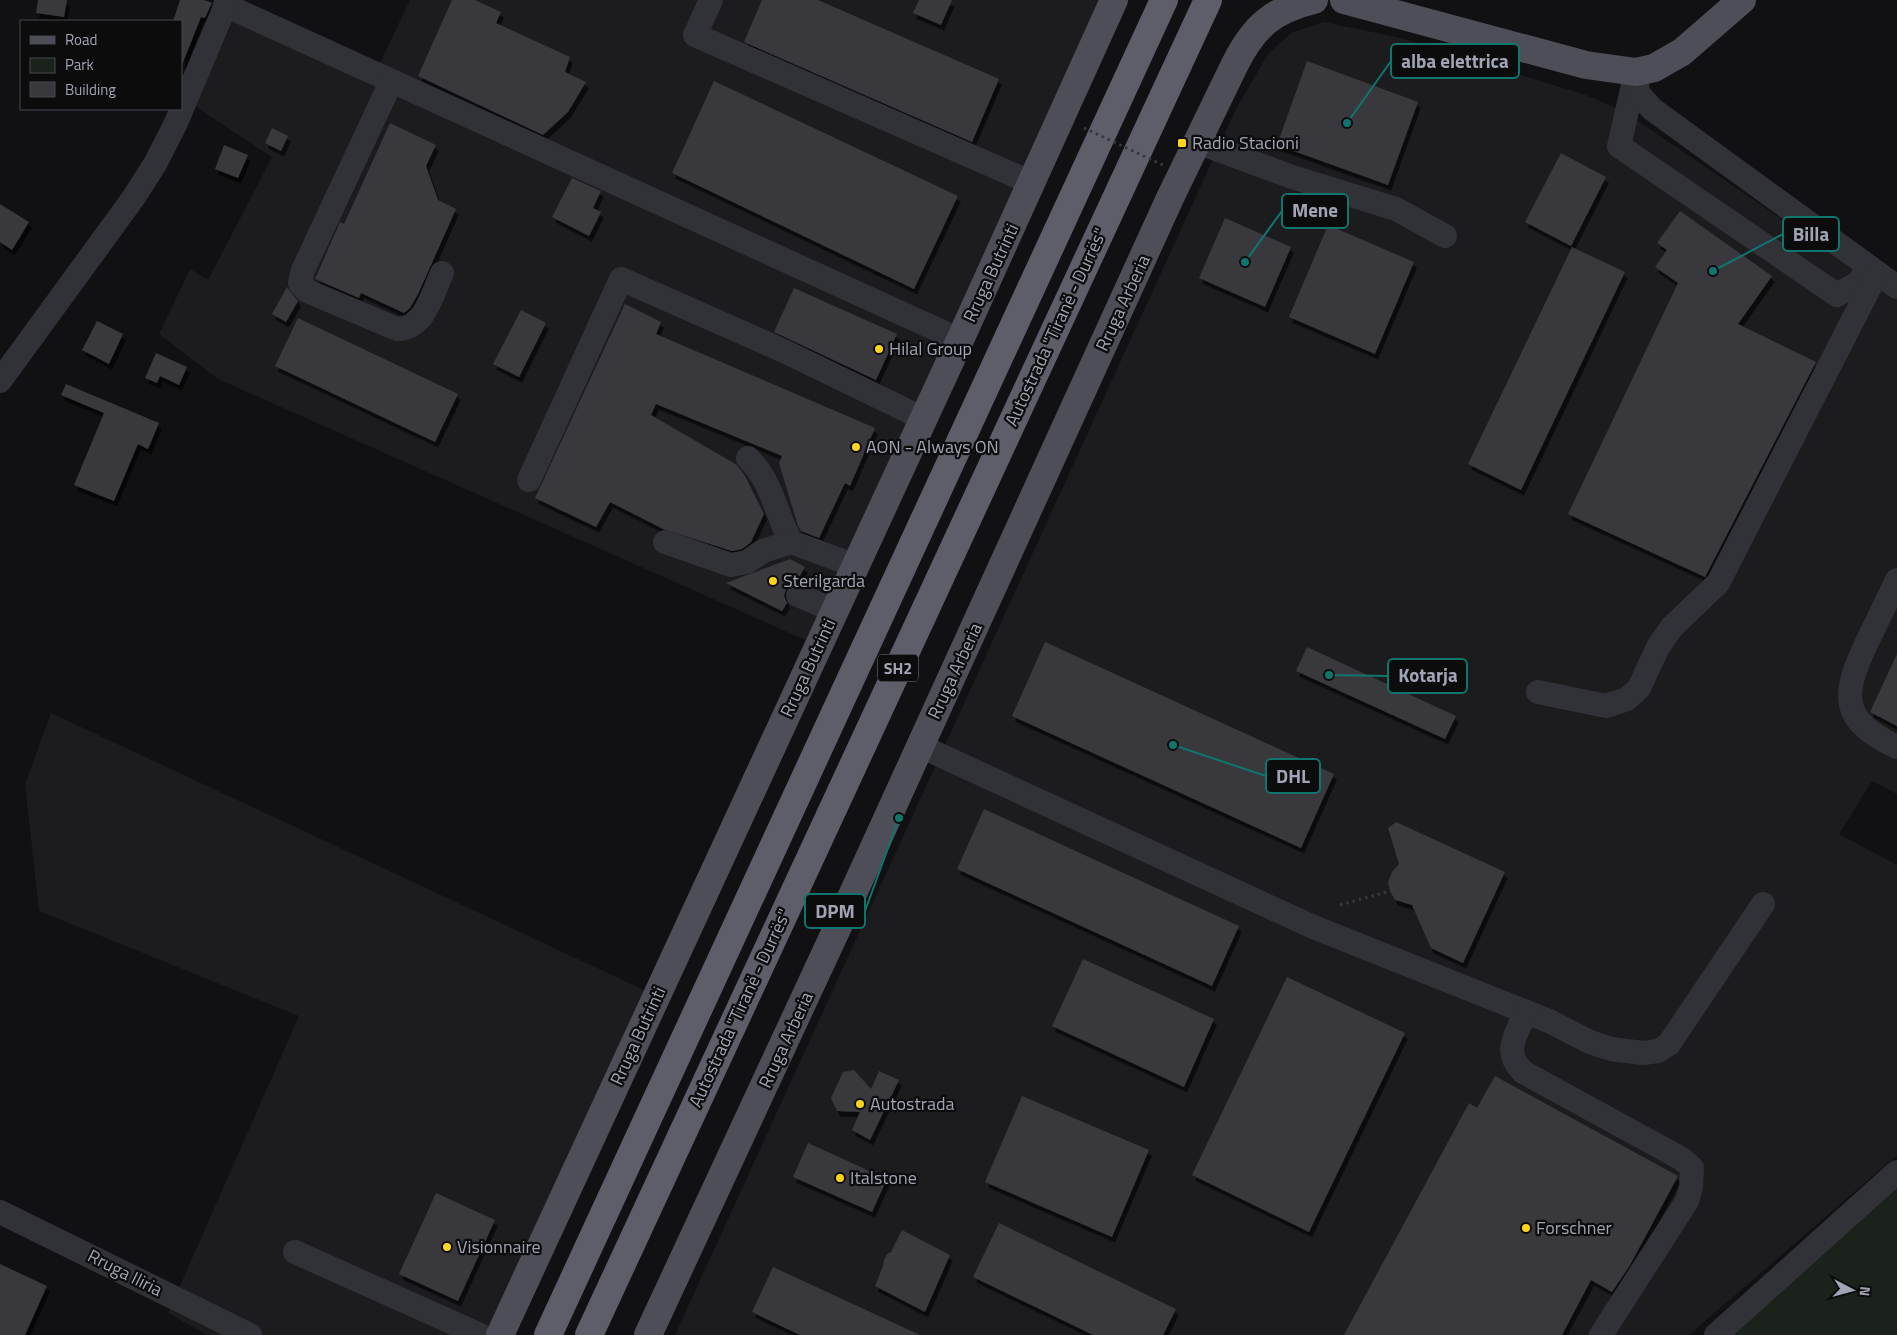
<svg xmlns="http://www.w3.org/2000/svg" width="1897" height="1335" viewBox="0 0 1897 1335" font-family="'Titillium Web',sans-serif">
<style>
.built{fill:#1c1c1f}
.green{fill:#1b221c}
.building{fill:#38383d;filter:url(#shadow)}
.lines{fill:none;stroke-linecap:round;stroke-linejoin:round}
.path{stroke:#37383f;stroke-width:3;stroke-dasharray:2.5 4;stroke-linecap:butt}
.minor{stroke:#313138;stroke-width:24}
.major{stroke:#4d4e57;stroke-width:28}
.highway{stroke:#5d5e69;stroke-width:28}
.path-bridge{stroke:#37383f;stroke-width:3;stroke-dasharray:2.5 4;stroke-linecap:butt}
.poi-dot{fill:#ffd41c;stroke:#0c0c0d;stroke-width:2}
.labels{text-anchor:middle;stroke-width:4.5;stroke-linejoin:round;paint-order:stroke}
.shield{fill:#0c0c0d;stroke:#747682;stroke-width:1}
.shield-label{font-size:16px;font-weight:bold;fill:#a0a4b4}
.poi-label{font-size:18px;fill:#a0a4b4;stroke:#0c0c0d;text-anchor:start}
.street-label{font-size:18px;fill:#a0a4b4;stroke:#0c0c0d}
.leader{fill:none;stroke:#0f766e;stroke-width:2}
.callout-dot{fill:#0f766e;stroke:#0c0c0d;stroke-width:2}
.callout{fill:#0c0c0d;stroke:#0f766e;stroke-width:2}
.callout-label{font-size:19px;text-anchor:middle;font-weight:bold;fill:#a0a4b4}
</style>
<defs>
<filter id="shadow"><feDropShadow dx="3" dy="5.5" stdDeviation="0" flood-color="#0009"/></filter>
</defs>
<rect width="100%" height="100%" fill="#111012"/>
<g class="built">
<path d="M410,0H1114L819,646L218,379L159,334L190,269L208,280L272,157L195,106L242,1L380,63Z"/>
<path d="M1324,22L1401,38L1586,95L1625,112L1897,298V794L1872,781L1839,834L1897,865V1155L1689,1335H675L1236,109L1268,54L1291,33Z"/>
<path d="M51,713L657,996L500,1335H207L168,1313L299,1016L39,911L25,784Z"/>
</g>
<path class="green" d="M1897,1176V1335H1721Z"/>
<g class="building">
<path d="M38,0H67L64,17L36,13Z"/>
<path d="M180,0H204L212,3L205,18L201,17L182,65L181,21H173Z"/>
<path d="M452,0H475L501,12L496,23L570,57L565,72L586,82L568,112L543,135L418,76Z"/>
<path d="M762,0H818L999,79L972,142L744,42Z"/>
<path d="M919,0H952L941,25L913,13Z"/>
<path d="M1307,61L1418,102L1388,185L1277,145Z"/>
<path d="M714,81L958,196L914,289L672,173Z"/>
<path d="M390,123L436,145L426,166L438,200L456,209L418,294L410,308L404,313L361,293L359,298L315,279L340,222L344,224Z"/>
<path d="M272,128L288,136L281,151L265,143Z"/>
<path d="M224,145L248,155L238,178L215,169Z"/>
<path d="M1561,153L1606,177L1571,246L1525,222Z"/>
<path d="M572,178L601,191L593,208L601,212L589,236L552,217Z"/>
<path d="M0,204L29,222L12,250L0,242Z"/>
<path d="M1680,211L1772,276L1738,324L1816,362L1705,577L1568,514L1678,283L1655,267L1667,250L1657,243Z"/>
<path d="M1225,218L1291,247L1265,307L1199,278Z"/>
<path d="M1328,225L1414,262L1375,354L1289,317Z"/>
<path d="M1572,247L1625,272L1521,490L1468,464Z"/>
<path d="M287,287L298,301L286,322L272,314Z"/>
<path d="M794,288L897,334L876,380L774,332Z"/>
<path d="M625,304L661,322L656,334L875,428L850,486L845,483L819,538L801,531L798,526L779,463L782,456L656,404L651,415L737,465L745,476L764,514L751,542L742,549L732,551L663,529L610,502L596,527L535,498Z"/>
<path d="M521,310L546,323L519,377L493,364Z"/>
<path d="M298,318L458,394L435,442L275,366Z"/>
<path d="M97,321L123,334L109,364L82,350Z"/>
<path d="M156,353L187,367L179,385L160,376L157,383L145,378Z"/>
<path d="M66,384L159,423L148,449L138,444L114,501L74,485L104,413L61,395Z"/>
<path d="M790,559L805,567L797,581L790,584L786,589L784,596L787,603L782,611L726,583Z"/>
<path d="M1045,642L1334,774L1301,848L1012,716Z"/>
<path d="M1307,647L1456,716L1445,739L1296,671Z"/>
<path d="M1897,654V726L1870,712Z"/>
<path d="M984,809L1239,926L1212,986L957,869Z"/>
<path d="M1396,822L1505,872L1463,963L1431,948L1412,905L1395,900L1390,891L1388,882L1392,872L1399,864L1388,828Z"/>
<path d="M1083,959L1214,1019L1184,1087L1052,1026Z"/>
<path d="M1287,977L1405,1033L1309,1232L1192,1175Z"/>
<path d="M854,1070L871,1089L879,1071L899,1080L870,1140L852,1130L860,1112L837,1111L831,1098L843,1072Z"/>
<path d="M1495,1076L1678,1176L1630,1265L1612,1292L1591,1280L1562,1335H1344L1469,1103L1477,1108Z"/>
<path d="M1022,1096L1149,1150L1112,1237L985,1182Z"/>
<path d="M808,1143L887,1179L872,1212L793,1177Z"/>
<path d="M436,1193L495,1220L458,1301L399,1274Z"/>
<path d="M999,1223L1176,1309L1163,1335H1093L973,1277Z"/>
<path d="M902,1230L950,1255L925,1312L875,1286L883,1266L884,1260L887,1254L891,1252Z"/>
<path d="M0,1264L47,1286L25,1335H0Z"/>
<path d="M773,1267L920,1335H800L752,1312Z"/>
</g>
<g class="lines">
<path class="path" d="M1340,905L1390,891"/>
<g class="minor">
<path d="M711,0L695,35L1032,183"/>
<path d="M225,5L960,340"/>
<path d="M1636,72L1619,146L1837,295L1858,283L1869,267"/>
<path d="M1636,72L1638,93L1652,109L1897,287"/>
<path d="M391,82L303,270L300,283L307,291L397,329C425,329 432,294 442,273"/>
<path d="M1197,142L1292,177L1396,209L1445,236"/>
<path d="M0,381L134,197L155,164L175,125L228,0"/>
<path d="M748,458C772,481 776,514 791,542L856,566"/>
<path d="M529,480L621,279L784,351L924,419"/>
<path d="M665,542L731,565L747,562L763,551L791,542"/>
<path d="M1897,580C1887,601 1877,622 1867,642C1842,695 1839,720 1897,747"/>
<path d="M798,595L835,611"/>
<path d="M1538,692L1606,706L1627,699L1639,688L1658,647L1672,627L1718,583L1877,273"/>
<path d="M920,746L1311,926L1549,1021L1590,1042L1611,1049L1643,1053L1658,1051L1669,1044L1763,904"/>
<path d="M1525,1013C1516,1037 1502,1051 1523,1072L1682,1159L1692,1168L1691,1187L1687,1201L1601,1335"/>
<path d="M0,1212L250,1335"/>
<path d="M295,1252L480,1335"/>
<path d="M1716,1335L1897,1172"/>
</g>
<g class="major">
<path d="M1344,0L1586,65L1636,72L1654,68L1682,52L1742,0"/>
<path d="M500,1335L960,340L1114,0"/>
<path d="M648,1335L840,922L1170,198L1235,64C1254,26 1273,10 1314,0"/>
</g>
<g class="highway">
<path d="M548,1335L1164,0"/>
<path d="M589,1335L1208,0"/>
</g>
<path class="path-bridge" d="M1084,128L1163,165"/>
</g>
<g class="poi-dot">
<rect x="1177" y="138" width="10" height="10" rx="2.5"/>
<circle cx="879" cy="349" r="5"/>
<circle cx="856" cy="447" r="5"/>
<circle cx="773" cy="581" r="5"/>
<circle cx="860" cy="1104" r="5"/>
<circle cx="840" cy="1178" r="5"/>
<circle cx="1526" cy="1228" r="5"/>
<circle cx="447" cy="1247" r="5"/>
</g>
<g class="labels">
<rect class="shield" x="878" y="654.5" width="40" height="27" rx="4"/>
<g class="shield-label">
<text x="898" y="674">SH2</text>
</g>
<g class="poi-label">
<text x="1192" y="149">Radio Stacioni</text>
<text x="889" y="355">Hilal Group</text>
<text x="866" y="453">AON - Always ON</text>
<text x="783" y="587">Sterilgarda</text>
<text x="870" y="1110">Autostrada</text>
<text x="850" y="1184">Italstone</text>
<text x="1536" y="1234">Forschner</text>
<text x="457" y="1253">Visionnaire</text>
</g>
<g class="street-label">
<text transform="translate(991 273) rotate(-65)" y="6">Rruga Butrinti</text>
<text transform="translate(1123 303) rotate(-65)" y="6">Rruga Arberia</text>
<text transform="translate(1056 327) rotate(-65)" y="6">Autostrada "Tiranë - Durrës"</text>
<text transform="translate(808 668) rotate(-65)" y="6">Rruga Butrinti</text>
<text transform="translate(955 671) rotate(-65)" y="6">Rruga Arberia</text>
<text transform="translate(740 1008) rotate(-65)" y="6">Autostrada "Tiranë - Durrës"</text>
<text transform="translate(638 1036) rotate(-65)" y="6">Rruga Butrinti</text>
<text transform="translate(786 1040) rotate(-65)" y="6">Rruga Arberia</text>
<text transform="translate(125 1273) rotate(27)" y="6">Rruga Iliria</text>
</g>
</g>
<path class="leader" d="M1347 123L1391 61M1245 262L1282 211M1713 271L1783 234M1329 675L1388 676M1173 745L1266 776M899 818L865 911"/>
<g class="callout-dot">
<circle cx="1347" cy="123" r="5"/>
<circle cx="1245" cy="262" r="5"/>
<circle cx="1713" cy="271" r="5"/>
<circle cx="1329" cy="675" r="5"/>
<circle cx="1173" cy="745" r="5"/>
<circle cx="899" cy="818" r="5"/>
</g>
<g class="callout">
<rect x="1391" y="44" width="128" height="34" rx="5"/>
<rect x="1282" y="194" width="66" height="34" rx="5"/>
<rect x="1783" y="217" width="56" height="34" rx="5"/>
<rect x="1388" y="659" width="79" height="34" rx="5"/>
<rect x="1266" y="759" width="54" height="34" rx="5"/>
<rect x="805" y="894" width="60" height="34" rx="5"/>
</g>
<g class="callout-label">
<text x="1455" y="68">alba elettrica</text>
<text x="1315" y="217">Mene</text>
<text x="1811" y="241">Billa</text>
<text x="1428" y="682">Kotarja</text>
<text x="1293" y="783">DHL</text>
<text x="835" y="918">DPM</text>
</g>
<rect x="20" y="20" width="162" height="90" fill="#0c0c0d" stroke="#474950"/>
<rect x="30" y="36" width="25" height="8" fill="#4d4e57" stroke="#474950"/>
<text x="65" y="45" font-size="15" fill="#a0a4b4">Road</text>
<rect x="30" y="58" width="25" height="15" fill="#1b221c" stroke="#474950"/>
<text x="65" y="70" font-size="15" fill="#a0a4b4">Park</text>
<rect x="30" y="82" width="25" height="15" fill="#38383d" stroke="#474950"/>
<text x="65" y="95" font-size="15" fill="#a0a4b4">Building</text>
<g transform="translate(1852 1290) rotate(96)" stroke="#0c0c0d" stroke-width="4" paint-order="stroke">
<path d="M0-4L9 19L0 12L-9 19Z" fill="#a0a4b4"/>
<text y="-8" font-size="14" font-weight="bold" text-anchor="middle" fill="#a0a4b4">N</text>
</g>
</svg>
